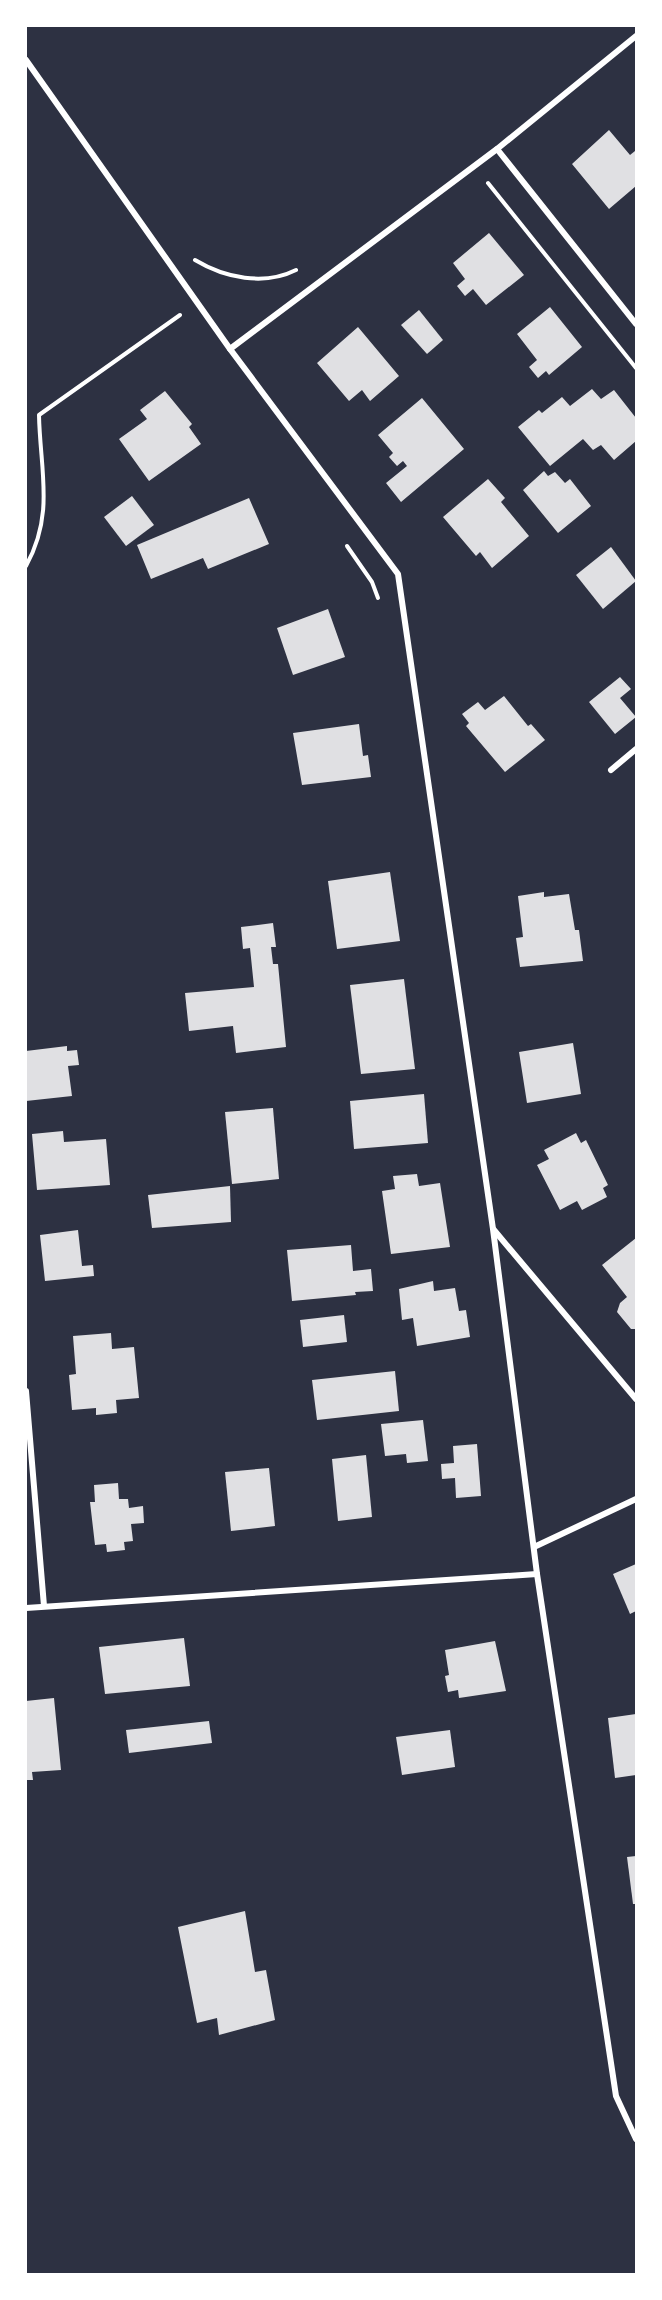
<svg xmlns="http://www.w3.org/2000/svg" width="662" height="2300" viewBox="0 0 662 2300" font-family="Rubik,sans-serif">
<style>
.building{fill:#e0e0e3}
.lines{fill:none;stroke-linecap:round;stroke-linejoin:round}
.path{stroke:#fff;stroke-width:4}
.minor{stroke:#fff;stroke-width:6}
</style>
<rect width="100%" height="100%" fill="#2d3142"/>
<g class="building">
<path d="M609,130L630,155L635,151L636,153V186L609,209L572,164Z"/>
<path d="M489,233L524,275L486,305L473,289L465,296L457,286L465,279L453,263Z"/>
<path d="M550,307L582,347L549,375L546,371L538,378L529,367L537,360L517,334Z"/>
<path d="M419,310L443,340L427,354L401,325Z"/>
<path d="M358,327L399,376L370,401L362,390L349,401L317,363Z"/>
<path d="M592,389L601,399L614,390L636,418V441L614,460L601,445L593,450L583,439L550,466L518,427L539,410L542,413L562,397L570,406Z"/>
<path d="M165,391L192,424L189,427L201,444L149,481L119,439L147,419L140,410Z"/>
<path d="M422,398L464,449L401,502L386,483L407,466L403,461L397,466L389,457L393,453L378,435Z"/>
<path d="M544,471L548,476L555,472L565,483L570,479L591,506L558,533L523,490Z"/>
<path d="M488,479L505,498L501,502L529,536L492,568L480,552L476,556L443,517Z"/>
<path d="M132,496L154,525L126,546L104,517Z"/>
<path d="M249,498L269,544L208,569L203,558L151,579L137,545Z"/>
<path d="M611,547L636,581L603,609L576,575Z"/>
<path d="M328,609L345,657L293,675L277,628Z"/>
<path d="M620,677L631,689L620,698L636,717L615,734L589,702Z"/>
<path d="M504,696L528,726L531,724L545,740L505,772L466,726L469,723L462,714L478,702L485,710Z"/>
<path d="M359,724L363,756L368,755L371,777L302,785L293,733Z"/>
<path d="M390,872L400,941L337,949L328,881Z"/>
<path d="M544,892V897L569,894L575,930H579L583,961L520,967L516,938L523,937L518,896Z"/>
<path d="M273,923L276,947H271L273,964H278L286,1047L236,1053L233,1026L189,1031L185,993L254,987L250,948L243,949L241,927Z"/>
<path d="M404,979L415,1069L361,1074L350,985Z"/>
<path d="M573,1043L581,1094L527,1103L519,1052Z"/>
<path d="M67,1046V1051L77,1050L79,1065L68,1066L72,1096L26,1101V1051Z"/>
<path d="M424,1094L428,1143L354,1149L350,1101Z"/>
<path d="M273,1108L279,1179L232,1184L225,1112Z"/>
<path d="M63,1131L64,1142L106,1139L110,1185L37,1190L32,1134Z"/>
<path d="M576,1133L581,1143L586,1140L608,1185L603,1188L607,1197L582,1210L577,1201L560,1210L537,1165L549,1159L544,1150Z"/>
<path d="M417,1174L419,1186L440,1183L450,1247L391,1254L382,1191L395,1189L393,1176Z"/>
<path d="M230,1186L231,1222L152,1228L148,1195Z"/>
<path d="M78,1230L82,1266L93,1265L94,1276L45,1281L40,1235Z"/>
<path d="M636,1238V1329H631L617,1312L620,1303L627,1297L602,1265Z"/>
<path d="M351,1245L353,1271L371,1269L373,1291L355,1292L356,1295L292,1301L287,1250Z"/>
<path d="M433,1281L434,1291L455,1288L459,1311L466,1310L470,1337L417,1346L413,1318L402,1320L399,1289Z"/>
<path d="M344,1315L347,1342L303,1347L300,1320Z"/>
<path d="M111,1333L112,1349L134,1347L139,1398L116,1400L117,1413L96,1415V1408L72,1410L69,1375L76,1374L73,1336Z"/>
<path d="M395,1371L399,1411L317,1420L312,1380Z"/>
<path d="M423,1420L428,1461L407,1463L406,1454L385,1456L381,1424Z"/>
<path d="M477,1444L481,1496L456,1498L455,1478L442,1479L441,1464L454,1463L453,1446Z"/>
<path d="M366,1455L372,1517L338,1521L332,1459Z"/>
<path d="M269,1468L275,1526L231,1531L225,1472Z"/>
<path d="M118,1483L119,1499H128L129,1508L143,1506L144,1523L131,1524L133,1541L124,1542L125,1550L107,1552L106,1544L95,1545L90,1502H95L94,1485Z"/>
<path d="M636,1564V1611L630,1614L613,1574Z"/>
<path d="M184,1638L190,1686L105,1694L99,1647Z"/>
<path d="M495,1641L506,1691L459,1698L458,1690L448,1692L445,1676L449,1675L445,1650Z"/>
<path d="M54,1698L61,1770L32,1772L33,1780H26V1701Z"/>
<path d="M636,1714V1775L615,1778L608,1718Z"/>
<path d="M209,1721L212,1743L129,1753L126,1730Z"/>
<path d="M450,1730L455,1767L402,1775L396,1737Z"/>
<path d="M636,1856V1904H633L627,1857Z"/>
<path d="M245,1911L255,1972L266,1970L275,2020L219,2035L217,2018L197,2023L178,1927Z"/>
</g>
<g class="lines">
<g class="path">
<path d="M488,183L636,368"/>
<path d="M195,260C225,278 264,286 296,270"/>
<path d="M347,546L372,582L378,598"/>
<path d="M26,566C55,514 40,470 39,415L180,315"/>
</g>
<g class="minor">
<path d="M26,60L230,349L398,574L493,1229L537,1574L616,2096L636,2139"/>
<path d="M497,149L636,324"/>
<path d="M230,349L497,149L636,36"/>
<path d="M611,770L636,749"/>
<path d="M494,1230L636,1399"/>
<path d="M26,1391L44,1606"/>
<path d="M534,1547L636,1499"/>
<path d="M26,1608L537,1574"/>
</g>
</g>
<rect width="662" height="2300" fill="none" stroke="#ffffff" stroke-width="54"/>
</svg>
